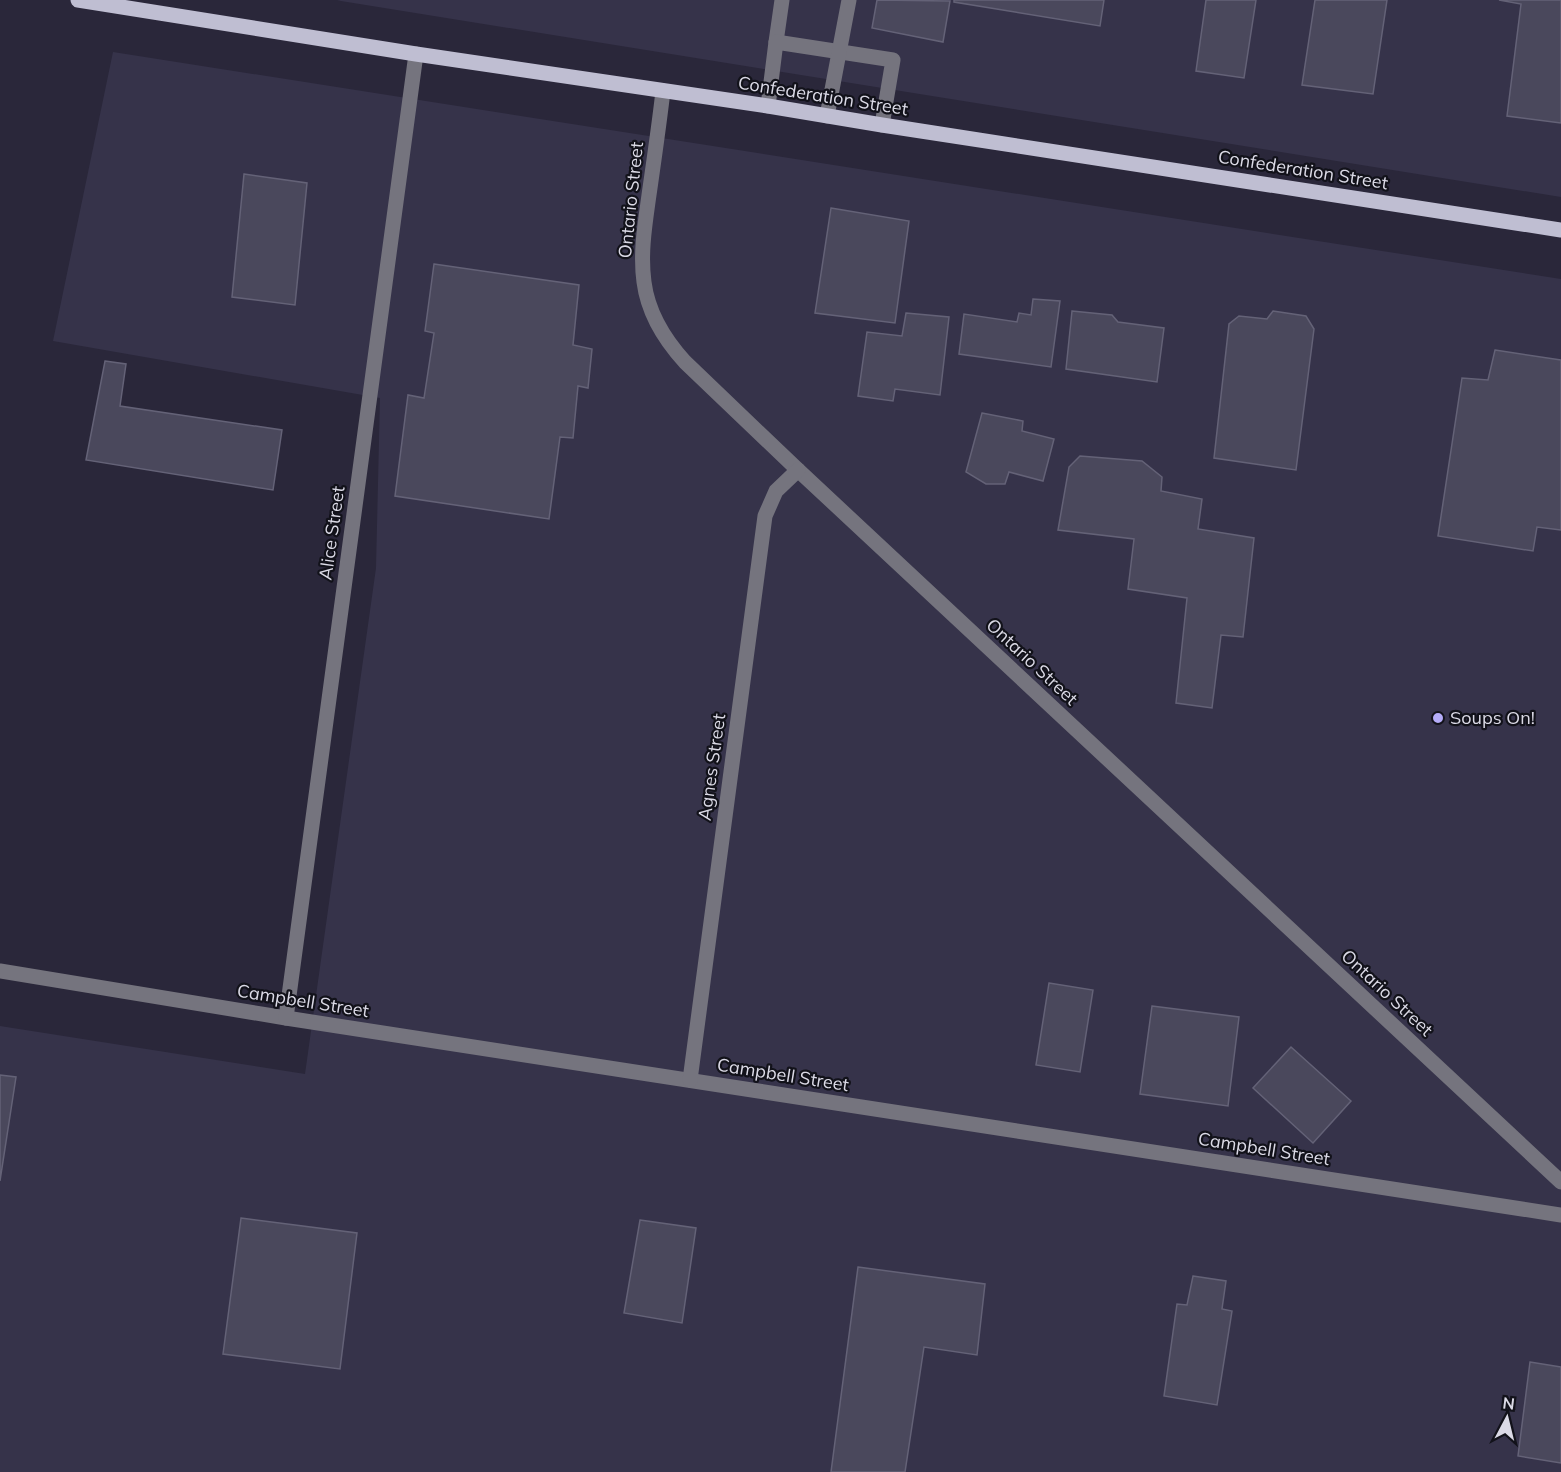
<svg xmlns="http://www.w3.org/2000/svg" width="1561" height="1472" viewBox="0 0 1561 1472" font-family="Mulish,sans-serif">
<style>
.built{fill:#36334a}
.building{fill:#4a485c;stroke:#646277;stroke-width:1.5}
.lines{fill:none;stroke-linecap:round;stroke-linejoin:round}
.minor{stroke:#75747e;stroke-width:15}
.major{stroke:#bfbed2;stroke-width:15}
.poi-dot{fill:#b5acf8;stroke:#12121a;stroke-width:2}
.labels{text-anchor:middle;stroke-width:4.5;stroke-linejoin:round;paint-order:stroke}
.street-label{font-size:18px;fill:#dbdae6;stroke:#12121a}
.poi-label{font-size:18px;fill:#dbdae6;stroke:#12121a;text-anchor:start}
</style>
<rect width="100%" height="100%" fill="#2a273a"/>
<g class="built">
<path d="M337,0H1561V197L341,1Z"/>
<path d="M113,52L1561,279V1472H0V1026L305,1074L376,568L380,398L53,341Z"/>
</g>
<g class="building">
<path d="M877,0L950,1L943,42L872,28Z"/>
<path d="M954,0H1104L1100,26L954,2Z"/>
<path d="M1206,0H1256L1244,78L1196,71Z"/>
<path d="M1315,0H1387L1373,94L1302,85Z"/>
<path d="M1499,0H1561V123L1507,116L1521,4Z"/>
<path d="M244,174L307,183L295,305L232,297Z"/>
<path d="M831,208L909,221L895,323L815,313Z"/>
<path d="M434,264L579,285L573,345L592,349L588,388L578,386L573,438L560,437L549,519L395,496L408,395L424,398L434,333L425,331Z"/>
<path d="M1033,299L1060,301L1051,367L959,354L964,314L1017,322L1019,313L1031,315Z"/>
<path d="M1072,311L1112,315L1118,322L1164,328L1157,382L1066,369Z"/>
<path d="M1273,311L1306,316L1314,329L1296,470L1214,458L1229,324L1239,316L1267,319Z"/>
<path d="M906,313L949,317L940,395L895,389L893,401L858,396L867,332L902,336Z"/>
<path d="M1495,350L1561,360V530L1537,527L1533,551L1438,536L1462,378L1488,380Z"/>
<path d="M105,361L126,364L120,406L282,430L273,490L86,460Z"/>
<path d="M982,413L1023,421L1022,431L1054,439L1043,481L1009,472L1005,484H986L966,472Z"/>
<path d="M1080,456L1142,461L1162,477L1161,491L1202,499L1198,529L1254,538L1243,637L1221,635L1212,708L1176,703L1187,598L1128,589L1134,539L1058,530L1069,467Z"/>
<path d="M1049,983L1093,990L1080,1072L1036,1065Z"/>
<path d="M1152,1006L1239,1017L1228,1106L1140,1094Z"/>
<path d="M1291,1047L1351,1101L1313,1143L1253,1088Z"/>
<path d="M0,1075L16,1077L0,1181Z"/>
<path d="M241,1218L357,1233L340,1369L223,1354Z"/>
<path d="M640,1220L696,1228L682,1323L624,1313Z"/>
<path d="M858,1267L985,1284L977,1355L924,1347L905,1472H831Z"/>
<path d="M1193,1276L1226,1281L1222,1309L1232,1311L1217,1405L1164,1396L1177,1304L1187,1305Z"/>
<path d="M1530,1362L1561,1367V1463L1518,1456Z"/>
</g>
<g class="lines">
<g class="minor">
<path d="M776,42L782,0"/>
<path d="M663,91C659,126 654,160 649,195C645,224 640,253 644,282C648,313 664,339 685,362L798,470L1561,1182"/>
<path d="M768,106L776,42L893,60L882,125"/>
<path d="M827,116L849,0"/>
<path d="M0,971L286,1018L1561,1215"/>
<path d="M286,1018L416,54"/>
<path d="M690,1080L765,516L776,491L798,470"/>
</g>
<path class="major" d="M78,0L416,54L768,106L882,125L1561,230"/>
</g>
<circle class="poi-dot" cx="1438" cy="718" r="6"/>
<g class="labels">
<g class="street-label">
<text transform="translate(823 96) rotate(9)" y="6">Confederation Street</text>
<text transform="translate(1303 170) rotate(9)" y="6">Confederation Street</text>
<text transform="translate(631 200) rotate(-84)" y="6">Ontario Street</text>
<text transform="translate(332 533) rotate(-82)" y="6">Alice Street</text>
<text transform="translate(1032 662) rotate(43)" y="6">Ontario Street</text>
<text transform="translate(712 767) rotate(-82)" y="6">Agnes Street</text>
<text transform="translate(1387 993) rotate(43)" y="6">Ontario Street</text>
<text transform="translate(303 1001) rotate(9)" y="6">Campbell Street</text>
<text transform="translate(783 1075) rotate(9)" y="6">Campbell Street</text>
<text transform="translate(1264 1149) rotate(9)" y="6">Campbell Street</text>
</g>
<g class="poi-label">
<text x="1450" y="724">Soups On!</text>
</g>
</g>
<g transform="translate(1507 1418) rotate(7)" stroke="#12121a" stroke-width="4.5" paint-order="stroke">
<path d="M0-4.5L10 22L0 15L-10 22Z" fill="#dbdae6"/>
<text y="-9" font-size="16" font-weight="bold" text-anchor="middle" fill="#dbdae6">N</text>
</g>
</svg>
